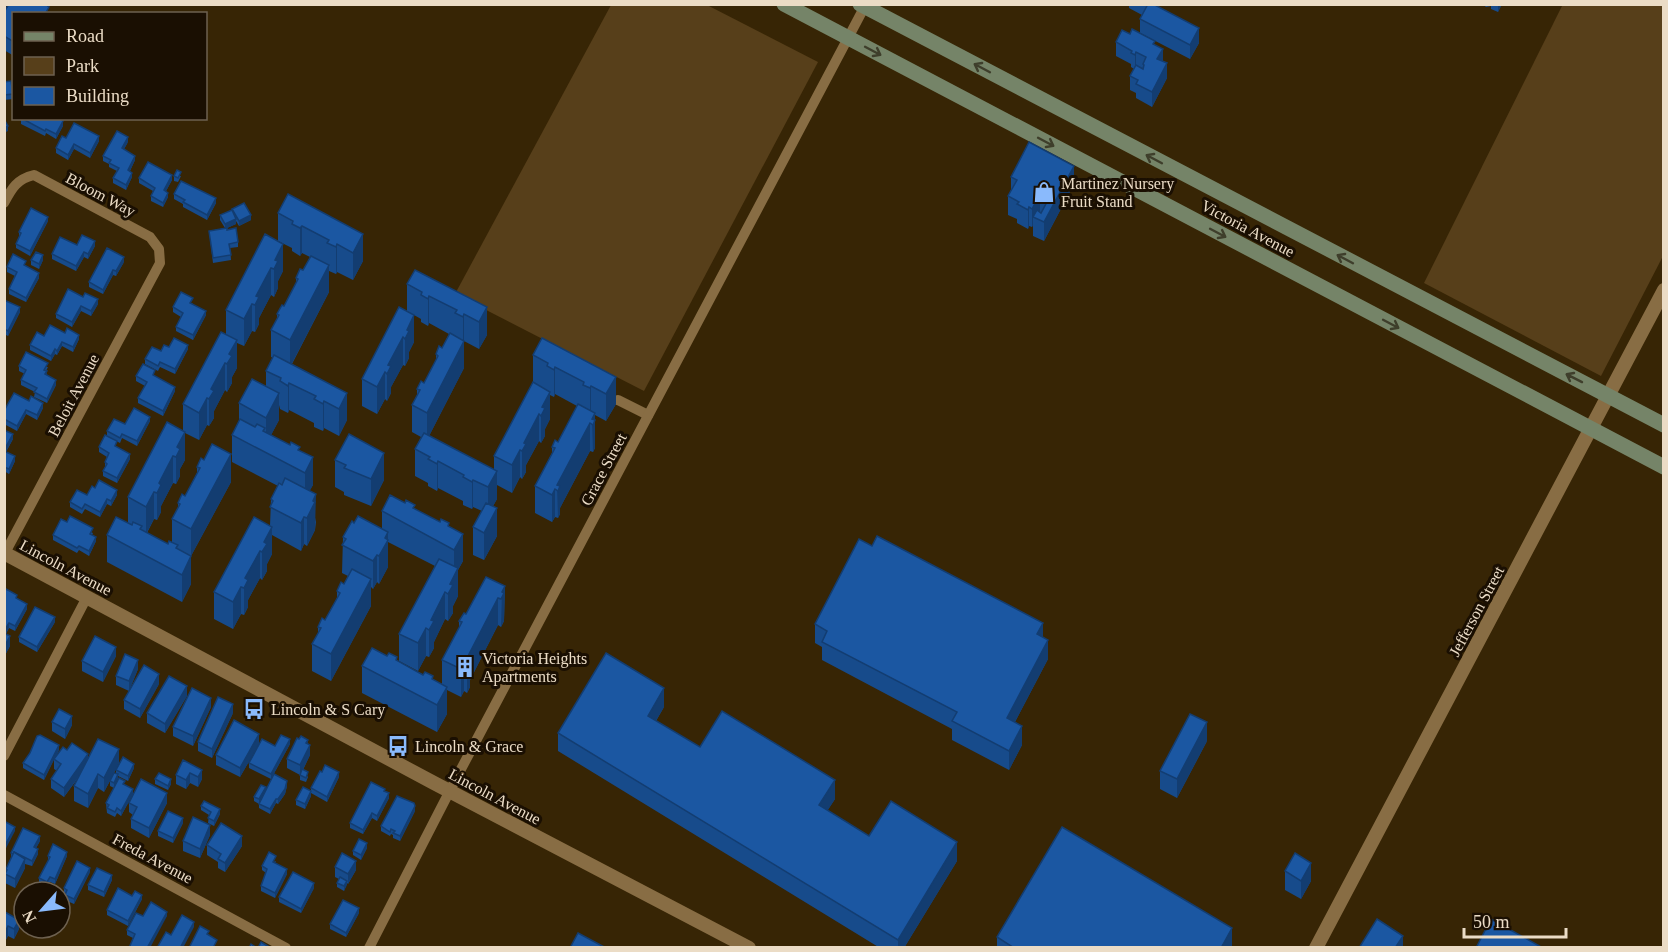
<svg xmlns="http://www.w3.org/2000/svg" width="1668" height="952" viewBox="0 0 1668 952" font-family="'Times New Roman',serif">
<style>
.green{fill:#573f1a}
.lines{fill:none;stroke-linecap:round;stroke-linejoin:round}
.minor{stroke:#886d44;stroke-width:10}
.tertiary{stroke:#886d44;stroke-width:14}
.secondary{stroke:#758468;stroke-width:15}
.wall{fill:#174b8b}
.shaded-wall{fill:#133d71}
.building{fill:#1b57a2;stroke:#133d71;stroke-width:1.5}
.oneway{stroke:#3e3e2b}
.labels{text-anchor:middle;stroke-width:6;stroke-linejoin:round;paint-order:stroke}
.poi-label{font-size:16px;fill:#ebdcc6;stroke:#1a0f02;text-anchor:start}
.street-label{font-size:16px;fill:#ebdcc6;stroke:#1a0f02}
</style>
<rect width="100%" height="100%" fill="#372505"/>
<g class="green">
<path d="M1563,4L1663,5V256L1601,376L1424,283Z"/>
<path d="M611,5H707L818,62L644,391L455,294Z"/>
</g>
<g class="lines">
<g class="minor">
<path d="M4,203C12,188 17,179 34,175L150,237L159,249L160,263L5,553"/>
<path d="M618,400L648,415"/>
<path d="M4,756L87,597"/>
<path d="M4,795L286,948"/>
<path d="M369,948L460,771L866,4"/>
</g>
<g class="tertiary">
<path d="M4,553L434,783L749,948"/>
<path d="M1316,948L1664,290"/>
</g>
<g class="secondary">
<path d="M784,4L1664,467"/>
<path d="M860,4L1664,425"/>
</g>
</g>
<g class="wall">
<path d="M1129,4H1153L1199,43L1190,59L1140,33V19L1142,15L1129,8Z"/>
<path d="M1483,4H1502L1498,12L1491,9V6L1486,7Z"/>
<path d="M4,12L49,14H14V56L4,50Z"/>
<path d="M1116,42L1155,45L1163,61L1167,78L1152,107L1136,98V93L1130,90V76L1134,69L1131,67V64L1116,56Z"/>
<path d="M4,82L13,94V99L4,100Z"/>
<path d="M21,118L63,126L56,139L46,133L45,136L21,124Z"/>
<path d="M66,138L99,141L90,158L74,149L68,160L56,153V148Z"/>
<path d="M128,142L124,149L135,160L130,171L132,177L126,190L113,183V178L117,171L109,167V164L103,161V156Z"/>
<path d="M174,176H181L178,182L174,181Z"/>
<path d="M1011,177L1074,184L1044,241L1033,236V225L1032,227L1029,226L1028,229L1017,223V219L1008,215V196L1011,190Z"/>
<path d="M139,178L172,180L166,191L168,197L163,207L151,201V196L153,191L139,183Z"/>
<path d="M174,194L216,203L207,220L183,207V204L174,199Z"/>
<path d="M288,194L363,261L353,280L337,272L336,274L329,271V292L292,364L347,393V420L339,436L324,428L323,431L314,427V423L289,410L288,413L280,409L279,405V420L271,435L300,451L313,485L309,491L316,522L315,530L307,546L304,544L301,551L272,535V554L267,564V571L262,580L260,578L248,600V607L244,615L241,614L233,629L214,619V592L270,526L271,499L278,486L232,462V435L239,422V403L266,387V371L273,358L271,357V330L277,319V314L284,306L296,283V278L303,270L310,257L302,253L300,256L292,251V248L278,241V213Z"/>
<path d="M232,209L251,220L239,226L236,221V224L227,228L238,242V247L230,248L231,260L213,263L209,231L225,228L220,220V215L232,211Z"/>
<path d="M48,221L30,256L16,248V244L19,237V232Z"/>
<path d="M265,234L283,271L278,281V288L274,297L271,295L259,318V324L255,332L252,331L244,346L237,343V368L232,377V383L227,392L225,390L214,411V418L209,426L207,425L199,440L185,433V460L180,469V476L176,484L173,483L161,506V512L157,520L154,519L147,533L168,544L172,542V519L178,509V503L185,496L197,473V467L231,482L191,556V584L182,602L107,562V535L128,523V497L183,431V404L226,334V310Z"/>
<path d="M77,245L95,246L88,259L84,257L76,271L52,259V254Z"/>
<path d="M31,260H43L39,269L31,265Z"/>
<path d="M124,262L116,276L113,275L103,294L89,287V282Z"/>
<path d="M26,265L25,266L39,278L26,302L9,294V289L15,276L7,272V267Z"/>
<path d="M407,284L487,307V335L479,349L464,341V368L429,436L494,470V456L533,382V355L616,377V404L606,421L595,415V448L593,452L590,451L560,508V514L558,518L555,517L552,522L535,513V486L552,453V447L558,442L577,406L555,394L554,397L550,395V419L545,429V436L541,443L539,441L526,465V472L522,479L520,477L512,493L497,485V499L493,506L497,536L484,560L473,555V527L482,511L473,507L472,509L463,505V501L438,488L437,491L428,486V483L415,476V449L421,437L412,432V405L417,395V389L424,383L436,361V354L442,348L449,334L429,323L428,326L421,322V319L414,315V342L409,352V358L405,366L403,365L391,387V393L387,401L385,399L377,414L362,406V379L407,311Z"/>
<path d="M68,289L98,304L91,316L81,311L72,327L56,318V314Z"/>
<path d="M4,300L20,312L8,336L4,334Z"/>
<path d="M193,303L192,304L206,315L193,340L176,331V327L181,317L173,312V307Z"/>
<path d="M44,336L79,339L73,352L62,346L57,355L55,354L51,361L30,350V345Z"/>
<path d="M169,347L188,349L175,374L160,367L158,371L145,364V359Z"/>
<path d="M19,366L48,367L46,371L47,375L56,385L47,403L34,397L35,392L21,385V380L25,374L19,371Z"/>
<path d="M155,375V376L175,391L163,416L138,403V398L145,386L136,381V376Z"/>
<path d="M43,408L37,420L26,414L17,431L4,424V411Z"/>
<path d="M150,421L137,446L122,438L120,443L107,436V431L125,424Z"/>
<path d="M4,430L13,439L6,452L15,461L9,474L4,471Z"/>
<path d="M99,447H117L130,459L117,483L103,476V471L105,467V462L107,457L99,452Z"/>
<path d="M335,460L384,480L371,506L344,495V492L335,487Z"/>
<path d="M95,488L117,495L111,506L107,504L100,517L85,509L82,514L70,507V502L87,495Z"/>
<path d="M415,509L449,527L463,561L458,570V596L453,606V613L448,621L445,619L434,642V648L429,657L426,656L418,671L399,661V634L435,566L388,542V567L379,584L377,582L373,589L371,587V606L331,681L312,671V644L318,634V627L325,620L337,598V591L344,584L348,576L342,573L343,537L354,523L382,529V511Z"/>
<path d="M67,522L93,533L92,535L96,541L89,556L79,550L77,553L53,540V535Z"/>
<path d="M505,586L504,621L501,627L498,625L470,680V687L467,693L464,691L461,697L447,690V714L437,732L362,693V666L397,661L442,684V660L459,628V621L466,614Z"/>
<path d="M4,593L17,599L27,609L15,631L9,628L6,634L10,646L4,657Z"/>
<path d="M55,622L37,652L19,642V637Z"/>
<path d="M815,624L1043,638L1048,659L1015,722L1022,745L1009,770L952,740V729L822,660V647L815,643Z"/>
<path d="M116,656L103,682L82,671V661Z"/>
<path d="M138,669L129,691L116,685V676Z"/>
<path d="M159,684L140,718L124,709V700Z"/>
<path d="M187,696L165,733L147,723V713Z"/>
<path d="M211,707L193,746L173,736V727Z"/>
<path d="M664,707L656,721L700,747L835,799L827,811L869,836L957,861L904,948H880L558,751V733Z"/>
<path d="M233,713L212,758L198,751V742Z"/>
<path d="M52,722L72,725L65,739L52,731Z"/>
<path d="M1207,741L1177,798L1160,789V771Z"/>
<path d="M259,744L240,777L216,765V755Z"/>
<path d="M290,744L271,779L249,768V763L275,746Z"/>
<path d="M308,744L310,755L303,770L308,777L306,782L300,780V775L287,768V759Z"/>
<path d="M59,750L55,759L67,750L88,759L119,763L114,773H116V770L134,768L128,781L118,776L114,788L110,786V781L104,792L98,788L88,808L74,801V786L81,774L64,797L51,788V779L57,771L54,769V759L44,780L23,768V763Z"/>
<path d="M183,760L202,779L198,787L190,783L186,789L176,784V775Z"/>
<path d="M339,777L327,802L311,793V796L305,809L296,805V800L311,791V788Z"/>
<path d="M155,779L171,784L168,790L155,784Z"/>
<path d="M125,785L133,794L121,816L117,813L115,817L107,813L106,803Z"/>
<path d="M287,786L285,794L278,804L276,803L270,814L259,808V804L262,798L259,804L254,801V797L266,791Z"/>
<path d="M385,791L389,798L377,821L372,818L363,834L350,828V823Z"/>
<path d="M129,803H167L149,838L131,828V819L133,815L129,812Z"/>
<path d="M201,806L220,814L214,826L208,823L209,815L201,810Z"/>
<path d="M415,811L400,841L393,838V835L391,834L390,836L381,831V826Z"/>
<path d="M183,823L173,843L158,836V831Z"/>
<path d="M210,835L200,858L183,851V841Z"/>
<path d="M40,841L36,848L38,854L32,866L25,864V868L15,888L5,883L6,869L11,858V853Z"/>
<path d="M207,845L242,846L225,872L218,868V862L207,855Z"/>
<path d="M367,848L361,860L353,855V851Z"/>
<path d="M48,856H67L55,884L50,882L47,887L39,883V878L48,861Z"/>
<path d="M276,861L275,863L287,874L275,898L261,891V886L266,873L262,870V866Z"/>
<path d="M335,867L356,870L348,884L347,883L344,891L337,887V883L339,879L335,877Z"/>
<path d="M1285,871L1311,881L1301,899L1285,890Z"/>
<path d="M90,872L74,904L65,900L66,894L64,893V888Z"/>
<path d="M112,880L104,897L88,890V885Z"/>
<path d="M314,888L301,913L279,902V897Z"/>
<path d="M132,896L142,899L128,926L107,915V910Z"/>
<path d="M4,913L19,929L14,939L8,936L4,943Z"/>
<path d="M359,913L346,937L330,929V924Z"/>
<path d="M143,916H167L133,938L127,935V930Z"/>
<path d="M997,937L1232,947V948H997Z"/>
</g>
<g class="shaded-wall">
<path d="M1498,4H1502L1498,12Z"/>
<path d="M1199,28V43L1190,59V45Z"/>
<path d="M1163,49V63L1157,59Z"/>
<path d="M1136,52V67L1135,69V55Z"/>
<path d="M1167,63V78L1152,107V92Z"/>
<path d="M63,121V126L56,139V134Z"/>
<path d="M8,126V131L4,133V128Z"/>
<path d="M99,136V141L90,158V153Z"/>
<path d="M128,137V142L122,153V148Z"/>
<path d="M74,144V149L68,160V155Z"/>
<path d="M135,156V160L128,175V170Z"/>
<path d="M1074,166V184L1044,241V222Z"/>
<path d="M132,173V177L126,190V185Z"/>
<path d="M172,175V180L164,195V190Z"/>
<path d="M168,193V197L163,207V203Z"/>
<path d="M1040,194V212L1033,217V225L1032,227V209Z"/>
<path d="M216,198V203L207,220V215Z"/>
<path d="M1029,207V226L1028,229V210Z"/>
<path d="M251,215V220L239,226V221Z"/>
<path d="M48,217V221L30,256V251Z"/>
<path d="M236,219V224L225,229V224Z"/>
<path d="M302,226V253L300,256V228Z"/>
<path d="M363,234V261L353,280V253Z"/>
<path d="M95,241V246L88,259V254Z"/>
<path d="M283,244V271L278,281V288L274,297V269L275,260Z"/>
<path d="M337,244V272L336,274V247Z"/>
<path d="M84,252V257L76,271V266Z"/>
<path d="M43,255V260L39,269V264Z"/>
<path d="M124,257V262L116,276V271Z"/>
<path d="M329,265V292L290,367V340Z"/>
<path d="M271,268V295L259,318V324L255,332V305L256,296Z"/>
<path d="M113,270V275L103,294V290Z"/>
<path d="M39,273V278L26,302V298Z"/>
<path d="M429,296V323L428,326V299Z"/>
<path d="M98,299V304L91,316V311Z"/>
<path d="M252,304V331L244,346V319Z"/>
<path d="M81,306V311L72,327V322Z"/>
<path d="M20,307V312L8,336V331Z"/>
<path d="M487,307V335L479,349V322Z"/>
<path d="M206,311V315L193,340V335Z"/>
<path d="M464,314V368L427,440V413L463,344V317Z"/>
<path d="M414,315V342L409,352V358L405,366V339L407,330Z"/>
<path d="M79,335V339L73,352V347Z"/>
<path d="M403,337V365L391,387V393L387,401V374L388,365Z"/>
<path d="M237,340V368L232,377V383L227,392V364L229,354Z"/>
<path d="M62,342V346L57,355V351Z"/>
<path d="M188,345V349L175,374V369Z"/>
<path d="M55,349V354L51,361V356Z"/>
<path d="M225,363V390L214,411V418L209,426V399L211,389Z"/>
<path d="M555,367V394L554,397V370Z"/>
<path d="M385,372V399L377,414V387Z"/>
<path d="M616,377V404L606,421V394Z"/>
<path d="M56,380V385L47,403V399Z"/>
<path d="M289,383V410L288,413V386Z"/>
<path d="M591,386V413L590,416V388Z"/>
<path d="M175,387V391L163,416V411Z"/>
<path d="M550,392V419L545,429V436L541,443V416L542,407Z"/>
<path d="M279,393V420L266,445V418Z"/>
<path d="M347,393V420L339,436V409Z"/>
<path d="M207,398V425L199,440V413Z"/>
<path d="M324,401V428L323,431V404Z"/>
<path d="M43,403V408L37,420V415Z"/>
<path d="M26,410V414L17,431V426Z"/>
<path d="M595,413V448L593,452L592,419Z"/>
<path d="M539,414V441L526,465V472L522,479V451L524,443Z"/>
<path d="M150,417V421L137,446V441Z"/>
<path d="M590,423V451L560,508V514L558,518L557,485Z"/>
<path d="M185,432V460L180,469V476L176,484V457L177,447Z"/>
<path d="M13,434V439L4,455V450Z"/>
<path d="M520,450V477L512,493V465Z"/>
<path d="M384,453V480L371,506V479Z"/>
<path d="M130,454V459L117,483V478Z"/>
<path d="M231,454V482L191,556V529Z"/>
<path d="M15,456V461L9,474V469Z"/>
<path d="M173,456V483L161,506V512L157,520V493L159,483Z"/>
<path d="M313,457V485L305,500V473Z"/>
<path d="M438,461V488L437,491V464Z"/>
<path d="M497,471V499L488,515V487Z"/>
<path d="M473,480V507L472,509V482Z"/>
<path d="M555,489V517L552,522V495Z"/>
<path d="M117,490V495L111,506V501Z"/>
<path d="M154,492V519L146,534V507Z"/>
<path d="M316,494L315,530L307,546V518L313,501Z"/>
<path d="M107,499V504L100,517V512Z"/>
<path d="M497,508V536L484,560V533Z"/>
<path d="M304,517V544L301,551V523Z"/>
<path d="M272,527V554L267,564V571L262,580V552L264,542Z"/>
<path d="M388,532V567L379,584V556L385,538Z"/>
<path d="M463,534V561L458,570V596L453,606V613L448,621V594L450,584L454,575V550Z"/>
<path d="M96,537V541L89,556V551Z"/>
<path d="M260,551V578L248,600V607L244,615V588L245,578Z"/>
<path d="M377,555V582L373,589V561Z"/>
<path d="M191,556V584L182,602V575Z"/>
<path d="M371,579V606L331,681V654Z"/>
<path d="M505,586L504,621L501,627L502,592Z"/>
<path d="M241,587V614L233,629V602Z"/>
<path d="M445,592V619L434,642V648L429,657V630L431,620Z"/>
<path d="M498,598V625L470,680V687L467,693V658Z"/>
<path d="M27,604V609L15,631V626Z"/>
<path d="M55,617V622L37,652V647Z"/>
<path d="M9,623V628L4,636V631Z"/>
<path d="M1043,623V641L1037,634Z"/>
<path d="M426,628V656L418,671V643Z"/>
<path d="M10,636V646L4,657V647Z"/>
<path d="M1048,640V659L1007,737V718Z"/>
<path d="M116,647V656L103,682V672Z"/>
<path d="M138,660V669L129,691V681Z"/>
<path d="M464,664V691L461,697V669Z"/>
<path d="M159,674V684L140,718V709Z"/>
<path d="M187,686V696L165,733V724Z"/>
<path d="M447,687V714L437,732V705Z"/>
<path d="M664,688V707L648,734V716Z"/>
<path d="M211,698V707L193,746V736Z"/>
<path d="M233,704V713L212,758V749Z"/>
<path d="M72,716V725L65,739V729Z"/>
<path d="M1207,722V741L1177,798V779Z"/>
<path d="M1022,726V745L1009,770V751Z"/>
<path d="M259,734V744L240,777V768Z"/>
<path d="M290,739V744L271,779V774Z"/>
<path d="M308,740V749L310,745V755L300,775V765Z"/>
<path d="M59,745V750L44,780V775Z"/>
<path d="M119,749V763L104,792V778Z"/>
<path d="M88,754V763L64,797V788Z"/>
<path d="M134,764V768L128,781V776Z"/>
<path d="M202,770V779L198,787V777Z"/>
<path d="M339,772V777L327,802V797Z"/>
<path d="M190,773V783L186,789V780Z"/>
<path d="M98,774V788L88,808V794Z"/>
<path d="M118,774V779L114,788V783Z"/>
<path d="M171,779V784L168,790V786Z"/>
<path d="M835,780V799L819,824V805Z"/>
<path d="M287,781V786L285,794L278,804V799Z"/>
<path d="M266,787V792L259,804V799Z"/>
<path d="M133,789V794L121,816V811Z"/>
<path d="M311,791V796L305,809V804Z"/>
<path d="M167,793V803L149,838V828Z"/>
<path d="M389,793V798L377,821V816Z"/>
<path d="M276,799V803L270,814V809Z"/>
<path d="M415,806V811L400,841V836Z"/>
<path d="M220,809V814L214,826V821Z"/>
<path d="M372,813V818L363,834V830Z"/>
<path d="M183,818V823L173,843V838Z"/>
<path d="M210,825V835L200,858V849Z"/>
<path d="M15,827V831L4,852V847Z"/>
<path d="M40,836V841L34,852V847Z"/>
<path d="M242,836V846L225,872V863Z"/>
<path d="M957,842V861L904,948H898V940Z"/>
<path d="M367,843V848L361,860V855Z"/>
<path d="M38,849V854L32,866V861Z"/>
<path d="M67,852V856L55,884V879Z"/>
<path d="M25,859V868L15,888V879Z"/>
<path d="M356,861V870L348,884V874Z"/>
<path d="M1311,863V881L1301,899V881Z"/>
<path d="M90,868V872L74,904V899Z"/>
<path d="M287,869V874L275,898V893Z"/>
<path d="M112,875V880L104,897V892Z"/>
<path d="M347,881V885L344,891V886Z"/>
<path d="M314,883V888L301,913V909Z"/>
<path d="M142,895V899L128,926V921Z"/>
<path d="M359,908V913L346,937V933Z"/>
<path d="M167,912V916L150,948H147Z"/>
<path d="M19,920V929L14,939V929Z"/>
<path d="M194,922V927L183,948H180Z"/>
<path d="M8,926V936L4,943V934Z"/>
<path d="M1232,928V948H1221Z"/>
<path d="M1403,936V948H1395Z"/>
</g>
<g class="building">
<path d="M9,4H45L49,7L45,14H14V42L4,36V12Z"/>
<path d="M1148,4H1153L1199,28L1190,45L1140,19Z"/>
<path d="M1132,29L1155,41L1153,44L1163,49L1157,59L1167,63L1152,92L1136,84L1138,80L1130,76L1136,65L1143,69L1144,65L1143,64L1146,57L1136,52L1135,55L1131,53L1132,51L1116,42L1122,30L1130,34Z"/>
<path d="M11,81L13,94L4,95V82Z"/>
<path d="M21,118H59L63,121L56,134L46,129L45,131Z"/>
<path d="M4,119L8,126L4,128Z"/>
<path d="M74,123L99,136L90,153L74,144L68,155L56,148L62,136L66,138Z"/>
<path d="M117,131L128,137L122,148L135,156L128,170L132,173L126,185L113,178L119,168L109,163L111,160L103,156Z"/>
<path d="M1029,142L1074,166L1044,222L1033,217L1037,210L1041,213L1049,198L1040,194L1032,209L1029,207L1028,210L1017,204L1019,202L1008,196L1017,180L1011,177Z"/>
<path d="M148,162L172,175L164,190L168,193L163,203L151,196L155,188L139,178Z"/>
<path d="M177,170L181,172L178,178L174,176Z"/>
<path d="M181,181L216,198L207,215L183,202L185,200L174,194Z"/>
<path d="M288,194L363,234L353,253L337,244L336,247L327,243L329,240L302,226L300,228L292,224L293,221L278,213Z"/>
<path d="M244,203L251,215L239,221L232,209Z"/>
<path d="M31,208L48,217L30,251L16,244L21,233L19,232Z"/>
<path d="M232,210L236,219L225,224L220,215Z"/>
<path d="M227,228V230L236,228L238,242L229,244L231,255L213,258L209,231Z"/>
<path d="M265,234L283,244L275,260L278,261L274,269L271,268L256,296L259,297L255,305L252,304L244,319L226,310Z"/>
<path d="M82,235L95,241L88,254L84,252L76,266L52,254L60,237L77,245Z"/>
<path d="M107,248L124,257L116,271L113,270L103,290L89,282Z"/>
<path d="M36,252L43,255L39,264L31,260Z"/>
<path d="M13,254L26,261L24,265L39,273L26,298L9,289L17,272L7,267Z"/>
<path d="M311,256L329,265L290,340L271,330L279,315L277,314L282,305L284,306L298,279L296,278L300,269L303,270Z"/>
<path d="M415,270L487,307L479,322L464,314L463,317L455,313L457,310L429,296L428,299L421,295L422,292L407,284Z"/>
<path d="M68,289L83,297L85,293L98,299L91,311L81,306L72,322L56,314Z"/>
<path d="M181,292L193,298L190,303L206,311L193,335L176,327L183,313L173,307Z"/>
<path d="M4,300L20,307L8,331L4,329Z"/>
<path d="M399,307L414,315L407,330L409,331L405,339L403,337L388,365L391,366L387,374L385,372L377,387L362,379Z"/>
<path d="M50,325L65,333L67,328L79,335L73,347L62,342L57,351L55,349L51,356L30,345L37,332L44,336Z"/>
<path d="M221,332L237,340L229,354L232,356L227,364L225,363L211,389L214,391L209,399L207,398L199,413L183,404Z"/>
<path d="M450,333L464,341L427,413L412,405L420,390L417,389L421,381L424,383L438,356L436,354L439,346L442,348Z"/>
<path d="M174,338L188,345L175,369L160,362L158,366L145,359L152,347L161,351L164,345L169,347Z"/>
<path d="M542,338L616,377L606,394L591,386L590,388L583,385L584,382L555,367L554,370L547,366L548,363L533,355Z"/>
<path d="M26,352L48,363L44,370L47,371L45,374L56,380L47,399L34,392L37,388L21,380L26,370L19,366Z"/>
<path d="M274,355L347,393L339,409L324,401L323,404L314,399L316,396L289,383L288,386L280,381L281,378L266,371Z"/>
<path d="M143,364L155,370L153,375L175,387L163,411L138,398L147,382L136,376Z"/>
<path d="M252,379L279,393L266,418L239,403Z"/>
<path d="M533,382L550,392L542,407L545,408L541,416L539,414L524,443L526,444L522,451L520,450L512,465L494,456Z"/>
<path d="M14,393L29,401L31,396L43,403L37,415L26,410L17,426L4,419V411Z"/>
<path d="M578,404L595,413L592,419L595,420L593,425L590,423L557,485L560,486L558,491L555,489L552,495L535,486L555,448L552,447L555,440L558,442Z"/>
<path d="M134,408L150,417L137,441L122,434L120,438L107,431L114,419L125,424Z"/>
<path d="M240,419L255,427L257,424L265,428L263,431L290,445L291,442L300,447L298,450L313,457L305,473L232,435Z"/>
<path d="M167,422L185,432L177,447L180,449L176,457L173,456L159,483L161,485L157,493L154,492L146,507L128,497Z"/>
<path d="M4,430L13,434L4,450Z"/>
<path d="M424,433L497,471L488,487L473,480L472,482L463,477L464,475L438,461L437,464L428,459L430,457L415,449Z"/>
<path d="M349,434L384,453L371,479L344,468L346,465L335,460Z"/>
<path d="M105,435L117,441L115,446L130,454L117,478L103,471L107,464L105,462L109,453L99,447Z"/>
<path d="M212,444L231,454L191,529L172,519L180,504L178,503L182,494L185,496L200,468L197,467L201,458L204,460Z"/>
<path d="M4,451L15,456L9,469L4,467Z"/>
<path d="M285,478L316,494L313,501L315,502L307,518L304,517L301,523L270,507L273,501L271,499L279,483L282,485Z"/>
<path d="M99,480L117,490L111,501L107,499L100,512L85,504L82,509L70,502L77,490L87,495L92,486L95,488Z"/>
<path d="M390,495L405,503L406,500L415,505L413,508L440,522L441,519L449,523L448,526L463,534L454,550L382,511Z"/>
<path d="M486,503L497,508L484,533L473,527Z"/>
<path d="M70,516L93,528L90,534L96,537L89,551L79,546L77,548L53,535L61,519L67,522Z"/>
<path d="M358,516L388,532L385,538L388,540L379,556L377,555L373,561L342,545L346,539L343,537L352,521L354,523Z"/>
<path d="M116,517L132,525L133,522L142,526L140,529L168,544L169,541L178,545L176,548L191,556L182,575L107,535Z"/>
<path d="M254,517L272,527L264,542L267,544L262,552L260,551L245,578L248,580L244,588L241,587L233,602L214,592Z"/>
<path d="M877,536L1043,623L1037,634L1048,640L1007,718L1022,726L1009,751L952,721L957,712L822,642L827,631L815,624L859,539L872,546Z"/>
<path d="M439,559L458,568L450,584L453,585L448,594L445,592L431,620L434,621L429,630L426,628L418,643L399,634Z"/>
<path d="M352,569L371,579L331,654L312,644L321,628L318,627L322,618L325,620L340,593L337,591L341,582L344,584Z"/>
<path d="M486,577L505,586L502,592L504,593L501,599L498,598L467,658L470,659L467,665L464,664L461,669L442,660L462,622L459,621L464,613L466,614Z"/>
<path d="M6,589L17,595L16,598L27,604L15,626L9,623L4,631V593Z"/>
<path d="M35,607L55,617L37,647L19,637Z"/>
<path d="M4,633L10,636L4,647Z"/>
<path d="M95,636L116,647L103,672L82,661Z"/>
<path d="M372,648L387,656L389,653L397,657L396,660L423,675L425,672L433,676L432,679L447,687L437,705L362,666Z"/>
<path d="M606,653L664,688L648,716L700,747L722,711L835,780L819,805L869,836L891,801L957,842L898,940L558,733Z"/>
<path d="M125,654L138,660L129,681L116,676Z"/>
<path d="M144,665L159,674L140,709L124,700Z"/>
<path d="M169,676L187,686L165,724L147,713Z"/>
<path d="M192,688L211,698L193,736L173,727Z"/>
<path d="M218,697L233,704L212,749L198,742Z"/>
<path d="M59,709L72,716L65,729L52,722Z"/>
<path d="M1190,714L1207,722L1177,779L1160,771Z"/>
<path d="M234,720L259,734L240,768L216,755Z"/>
<path d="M40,735L59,745L44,775L23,763L30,753L37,736Z"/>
<path d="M281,735L290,739L271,774L249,763L262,739L275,746Z"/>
<path d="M301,736L308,740L306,743L310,745L300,765L287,759L297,738L299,739Z"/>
<path d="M98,739L119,749L104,778L98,774L88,794L74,786Z"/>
<path d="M72,743L88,754L64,788L51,779L61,764L54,759L63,747L67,750Z"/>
<path d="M123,757L134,764L128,776L116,770Z"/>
<path d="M183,760L202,770L198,777L190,773L186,780L176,775Z"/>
<path d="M325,765L339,772L327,797L311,788L320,771L322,772Z"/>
<path d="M302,769L308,772L306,778L300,775Z"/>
<path d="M114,773L118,774L114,783L110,781Z"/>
<path d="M159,773L171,779L168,786L155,779Z"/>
<path d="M274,774L287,781L285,789L278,799H276L270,809L259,804Z"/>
<path d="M119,778L125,781L123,784L133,789L121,811L117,808L115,812L107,808L109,805L106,803Z"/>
<path d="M141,779L167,793L149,828L131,819L137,807L129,803Z"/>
<path d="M371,782L385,789L384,791L389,793L377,816L372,813L363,830L350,823Z"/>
<path d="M261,785L266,787L259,799L254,797Z"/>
<path d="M303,787L311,791L305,804L296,800Z"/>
<path d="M397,796L414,803L415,806L400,836L393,833L395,831L391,829L390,832L381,826Z"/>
<path d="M204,801L220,809L214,821L208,818L211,812L201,806Z"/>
<path d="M168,811L183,818L173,838L158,831Z"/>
<path d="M193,817L210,825L200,849L183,841Z"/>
<path d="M4,821L15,827L4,847Z"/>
<path d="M221,823L242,836L225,863L218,859L221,854L207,845Z"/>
<path d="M1062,827L1232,928L1221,948H1014L997,937Z"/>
<path d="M23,828L40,836L34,847L38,849L32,861L14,852L13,854L11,853Z"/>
<path d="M359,839L367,843L361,855L353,851Z"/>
<path d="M53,844L67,852L55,879L50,877L47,882L39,878L50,857L48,856Z"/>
<path d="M14,852L25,859L15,879L5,874L7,870L6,869Z"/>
<path d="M269,852L276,856L273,862L287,869L275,893L261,886L267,869L262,866Z"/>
<path d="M342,853L356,861L348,874L335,867Z"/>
<path d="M1295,853L1311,863L1301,881L1285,871Z"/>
<path d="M77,861L90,868L74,899L65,895L67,890L64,888Z"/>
<path d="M97,868L112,875L104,892L88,885Z"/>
<path d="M293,872L314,883L301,909L279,897Z"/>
<path d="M340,877L347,881L344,886L337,883Z"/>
<path d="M118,888L132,896L135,891L142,895L128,921L107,910Z"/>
<path d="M343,900L359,908L346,933L330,924Z"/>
<path d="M151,902L167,912L147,948H129L135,934L127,930L136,913L143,916Z"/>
<path d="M5,912L19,920L14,929L8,926L4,934Z"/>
<path d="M182,915L194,922L180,948H157L166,932L171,935Z"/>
<path d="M1377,919L1403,936L1395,948H1359Z"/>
<path d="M1491,919L1543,948H1476Z"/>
<path d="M200,926L209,931L207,934L217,940L213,948H189Z"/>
<path d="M578,933L606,948H570Z"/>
<path d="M261,942L271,948H258Z"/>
<path d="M251,944L257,948H249Z"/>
</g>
<defs><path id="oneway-shaft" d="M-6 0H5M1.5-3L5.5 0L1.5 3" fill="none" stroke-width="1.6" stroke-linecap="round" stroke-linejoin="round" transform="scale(1.5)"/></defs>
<g class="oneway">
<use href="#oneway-shaft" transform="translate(873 51) rotate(28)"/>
<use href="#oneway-shaft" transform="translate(982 68) rotate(-152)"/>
<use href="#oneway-shaft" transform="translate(1046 142) rotate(28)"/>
<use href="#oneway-shaft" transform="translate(1154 159) rotate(-152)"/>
<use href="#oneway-shaft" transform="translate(1218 233) rotate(28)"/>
<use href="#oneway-shaft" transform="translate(1345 259) rotate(-152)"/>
<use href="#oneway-shaft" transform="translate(1391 324) rotate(28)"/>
<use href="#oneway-shaft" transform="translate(1574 378) rotate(-153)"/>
</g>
<defs>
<symbol id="shop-bare" viewBox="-9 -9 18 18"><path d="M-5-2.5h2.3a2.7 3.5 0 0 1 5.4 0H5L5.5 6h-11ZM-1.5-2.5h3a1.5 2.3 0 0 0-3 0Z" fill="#8abafc" stroke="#1a0f02" stroke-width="2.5" paint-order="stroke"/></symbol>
<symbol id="building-bare" viewBox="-9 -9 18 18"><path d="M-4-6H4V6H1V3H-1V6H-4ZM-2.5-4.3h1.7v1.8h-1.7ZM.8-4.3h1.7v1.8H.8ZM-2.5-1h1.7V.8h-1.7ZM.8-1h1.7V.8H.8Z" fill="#8abafc" stroke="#1a0f02" stroke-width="2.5" paint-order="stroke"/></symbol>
<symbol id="bus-bare" viewBox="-9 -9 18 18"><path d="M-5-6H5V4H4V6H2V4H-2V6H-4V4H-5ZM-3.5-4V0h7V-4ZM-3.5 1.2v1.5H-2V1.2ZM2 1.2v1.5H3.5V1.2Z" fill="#8abafc" stroke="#1a0f02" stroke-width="2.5" paint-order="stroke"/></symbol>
</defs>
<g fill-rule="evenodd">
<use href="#shop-bare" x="1029" y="177" width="30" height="30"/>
<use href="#building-bare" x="450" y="652" width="30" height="30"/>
<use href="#bus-bare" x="239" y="694" width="30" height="30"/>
<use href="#bus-bare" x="383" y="731" width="30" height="30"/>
</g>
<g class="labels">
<g class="poi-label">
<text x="1061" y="189">Martinez Nursery<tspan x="1061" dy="18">Fruit Stand</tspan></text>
<text x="482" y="664">Victoria Heights<tspan x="482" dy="18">Apartments</tspan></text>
<text x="271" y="715">Lincoln &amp; S Cary</text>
<text x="415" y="752">Lincoln &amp; Grace</text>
</g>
<g class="street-label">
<text transform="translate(101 194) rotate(28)" y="6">Bloom Way</text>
<text transform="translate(1248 228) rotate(28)" y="6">Victoria Avenue</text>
<text transform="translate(73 395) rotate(-62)" y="6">Beloit Avenue</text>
<text transform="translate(603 469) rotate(-62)" y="6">Grace Street</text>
<text transform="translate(66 567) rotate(28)" y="6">Lincoln Avenue</text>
<text transform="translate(1476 611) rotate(-62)" y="6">Jefferson Street</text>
<text transform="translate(495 796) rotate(28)" y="6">Lincoln Avenue</text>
<text transform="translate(153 858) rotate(28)" y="6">Freda Avenue</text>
</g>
</g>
<rect width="1668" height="952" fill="none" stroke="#ebdcc6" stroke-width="12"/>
<rect x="12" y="12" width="195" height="108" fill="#1a0f02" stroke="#6e6150" stroke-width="1.5"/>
<rect x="24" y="32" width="30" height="9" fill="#758468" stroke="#6e6150" stroke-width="1.5"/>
<text x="66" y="42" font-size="18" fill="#ebdcc6">Road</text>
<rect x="24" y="57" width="30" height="18" fill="#573f1a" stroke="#6e6150" stroke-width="1.5"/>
<text x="66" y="72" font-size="18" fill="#ebdcc6">Park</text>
<rect x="24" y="87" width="30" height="18" fill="#1b57a2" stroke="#6e6150" stroke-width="1.5"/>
<text x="66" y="102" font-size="18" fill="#ebdcc6">Building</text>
<g transform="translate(42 910) rotate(242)"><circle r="28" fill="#1a0f02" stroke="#6e6150" stroke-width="1.5"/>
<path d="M0-4.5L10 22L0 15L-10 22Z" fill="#8abafc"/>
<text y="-9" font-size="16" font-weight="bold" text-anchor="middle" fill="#ebdcc6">N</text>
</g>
<path d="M1464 928v9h102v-9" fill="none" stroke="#ebdcc6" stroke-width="3"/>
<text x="1473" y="928" font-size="18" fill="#ebdcc6" stroke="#1a0f02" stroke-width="4.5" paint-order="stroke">50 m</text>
</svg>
